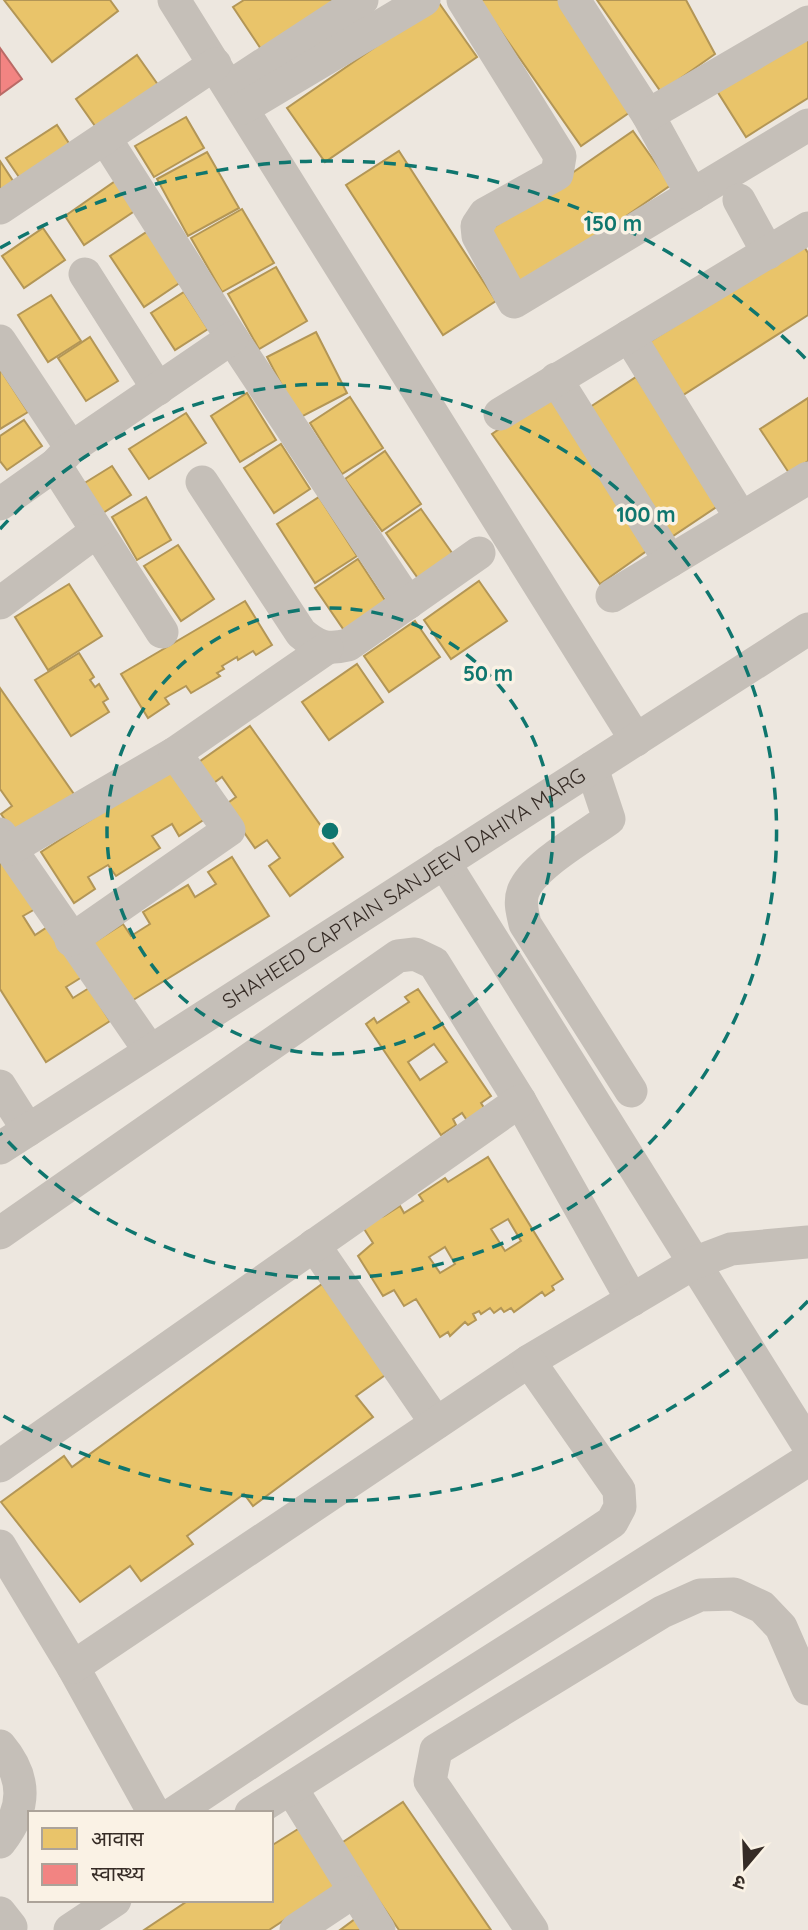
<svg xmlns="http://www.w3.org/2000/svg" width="808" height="1930" viewBox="0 0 808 1930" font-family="Quicksand,'Noto Sans Devanagari',sans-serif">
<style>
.homes{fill:#e9c46a;stroke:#b39656;stroke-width:2;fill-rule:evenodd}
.health{fill:#f28482;stroke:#ba6a66;stroke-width:2}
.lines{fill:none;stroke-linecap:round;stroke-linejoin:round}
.minor{stroke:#c5bfb8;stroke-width:33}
.ring{fill:none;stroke:#0f766e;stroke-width:3.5;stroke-dasharray:12 9}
.labels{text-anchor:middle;stroke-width:7;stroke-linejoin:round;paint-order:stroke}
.street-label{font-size:21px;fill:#362c26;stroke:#faf2e5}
.centre{fill:#0f766e;stroke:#faf2e5;stroke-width:3.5}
.ring-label{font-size:21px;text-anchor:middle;font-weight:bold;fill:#0f766e;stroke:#faf2e5;stroke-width:7;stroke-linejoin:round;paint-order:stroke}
</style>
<rect width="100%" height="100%" fill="#ede7df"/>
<g class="homes">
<path d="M4,0H110L118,11L52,62Z"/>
<path d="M244,0H336L261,49L233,7Z"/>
<path d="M479,0H561L636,108L581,146Z"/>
<path d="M597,0H686L715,54L661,92Z"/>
<path d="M439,3L477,57L325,162L287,108Z"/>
<path d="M808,24V98L746,137L712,83Z"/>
<path d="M137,55L161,89L100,133L76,99Z"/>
<path d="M186,117L204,148L154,177L135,146Z"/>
<path d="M57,125L74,151L23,183L6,158Z"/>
<path d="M633,131L671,185L519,290L481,236Z"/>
<path d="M399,151L496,301L443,335L346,185Z"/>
<path d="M207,152L239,208L188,236L157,179Z"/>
<path d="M0,161L17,187L0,198Z"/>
<path d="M124,175L145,204L84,245L65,216Z"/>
<path d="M242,209L274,263L222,292L191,238Z"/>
<path d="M43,228L65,260L24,288L2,256Z"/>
<path d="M148,231L181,282L144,307L110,256Z"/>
<path d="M803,245L808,253V315L680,397L646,344Z"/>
<path d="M276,267L307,321L259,349L228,294Z"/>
<path d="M184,292L208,329L175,350L151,313Z"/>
<path d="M51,295L81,341L48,362L18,315Z"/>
<path d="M316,332L347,393L299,418L267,357Z"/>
<path d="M90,337L118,381L86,401L58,358Z"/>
<path d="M0,369L28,412L0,429Z"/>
<path d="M636,377L721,504L667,540L581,413Z"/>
<path d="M247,393L276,440L240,462L211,416Z"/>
<path d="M548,395L655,545L600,584L492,434Z"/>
<path d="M350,397L383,448L342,474L310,423Z"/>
<path d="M808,398V461L789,473L760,429Z"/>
<path d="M186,413L206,443L149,479L129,449Z"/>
<path d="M24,420L42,446L7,470L0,461V436Z"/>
<path d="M281,444L310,489L274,513L244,468Z"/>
<path d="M385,451L421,504L382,531L345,479Z"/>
<path d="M112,466L131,495L103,513L83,484Z"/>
<path d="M146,497L171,540L137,560L112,517Z"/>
<path d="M319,497L357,556L315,583L277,524Z"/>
<path d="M421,509L457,560L422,584L386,533Z"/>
<path d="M178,545L214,599L181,621L144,566Z"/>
<path d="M358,559L390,608L348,636L315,588Z"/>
<path d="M479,581L507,621L451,659L424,620Z"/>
<path d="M69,584L102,636L48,670L15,617Z"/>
<path d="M245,601L272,645L256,655L253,651L238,660L237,657L222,666L224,669L217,673L220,676L191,693L186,686L165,698L169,704L148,718L121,674Z"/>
<path d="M415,621L440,657L389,692L364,656Z"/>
<path d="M79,653L94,677L90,680L95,687L99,684L108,699L103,702L109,712L71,736L35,680Z"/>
<path d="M357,664L383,702L329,740L302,702Z"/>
<path d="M0,688L76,797L17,837L1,814L12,806L0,789Z"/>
<path d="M250,726L343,857L290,896L269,866L280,858L267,840L255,848L225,805L236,797L222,777L211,785L196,764Z"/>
<path d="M177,764L211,815L179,836L172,824L152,836L160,848L116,876L108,865L88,877L95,889L74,903L41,852Z"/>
<path d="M0,857L37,908L23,916L35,935L49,926L82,977L66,987L73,998L89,988L110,1021L46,1062L0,989Z"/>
<path d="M232,857L269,916L130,1002L93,943L123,924L131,936L150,924L143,912L188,885L195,897L216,884L208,872Z"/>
<path d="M418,989L491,1096L481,1103L488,1114L470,1125L462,1113L453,1119L456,1125L441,1135L366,1024L374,1018L377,1023L409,1002L405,997ZM434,1044L447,1062L420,1080L408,1062Z"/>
<path d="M488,1157L563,1279L552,1286L554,1290L545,1296L542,1292L514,1312L511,1308L504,1312L501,1308L494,1313L490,1308L481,1314L479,1311L473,1314L476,1320L468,1325L465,1322L450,1336L448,1332L440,1337L416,1299L404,1306L394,1290L383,1296L358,1256L373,1243L361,1224L384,1216L400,1206L404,1213L423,1201L419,1195L445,1178L448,1182ZM508,1219L521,1241L505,1251L491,1229ZM445,1247L455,1264L440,1273L429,1257Z"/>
<path d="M322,1284L388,1373L356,1396L373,1417L253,1506L244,1494L187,1536L193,1544L141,1581L130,1566L80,1602L1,1502L64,1456L72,1467Z"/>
<path d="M403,1802L491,1930H399L340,1844Z"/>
<path d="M306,1824L344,1881L269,1930H144L189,1900H271V1846Z"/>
<path d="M355,1919L363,1930H340Z"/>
</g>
<path class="health" d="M0,48L22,79L0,95Z"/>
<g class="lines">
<g class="minor">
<path d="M174,0L636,740"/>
<path d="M463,0L560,156L557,174L485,214L477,226L478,236L514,302L808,125"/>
<path d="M574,0L648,115L692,195"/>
<path d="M229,87L362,0"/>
<path d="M243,108L424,0"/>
<path d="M648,115L808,22"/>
<path d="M105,138L232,338L408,603"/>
<path d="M739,200L768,253"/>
<path d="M0,208L215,64"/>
<path d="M85,274L158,389"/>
<path d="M629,336L741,518"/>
<path d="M0,341L71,448"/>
<path d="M556,379L670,561"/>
<path d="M500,414L808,228"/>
<path d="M55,465L162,632"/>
<path d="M202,482L301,633C317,647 327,650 348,645L479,553"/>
<path d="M0,504L55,465L71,448L232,338"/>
<path d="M612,596L808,478"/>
<path d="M0,603L97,531"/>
<path d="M592,768L609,819C586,836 532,866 523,892C519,903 523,914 525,924L631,1091"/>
<path d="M0,834L150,1051"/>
<path d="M10,849L175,753L327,648"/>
<path d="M444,862L808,1445"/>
<path d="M71,940L229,830L175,753"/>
<path d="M0,1086L28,1130"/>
<path id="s1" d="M0,1148L808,629"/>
<path d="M0,1233L398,956L415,954L434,963L520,1101L632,1300"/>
<path d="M314,1245L436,1423"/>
<path d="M0,1466L520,1101"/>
<path d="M0,1546L73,1667L154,1813"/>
<path d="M73,1667L529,1361L694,1263L731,1249L808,1242"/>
<path d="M0,1746C27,1778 26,1809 0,1842"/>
<path d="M291,1788L379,1930"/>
<path d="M174,1813L612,1522L620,1507L619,1490L529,1361"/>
<path d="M251,1813L808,1460"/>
<path d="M0,1913L11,1927"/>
<path d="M70,1930L115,1900"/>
<path d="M296,1930L353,1892"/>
<path d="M532,1930L430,1781L436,1750L662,1612L700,1595L734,1594L762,1607L781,1627L808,1689"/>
</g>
</g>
<g class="ring">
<circle cx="330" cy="831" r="223"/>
<path d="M0 529A447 447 0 1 1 0 1133"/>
<path d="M808 1301A670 670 0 0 1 0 1414M0 248A670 670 0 0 1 808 361"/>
</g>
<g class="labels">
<g class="street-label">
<text dy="7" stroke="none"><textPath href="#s1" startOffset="480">SHAHEED CAPTAIN SANJEEV DAHIYA MARG</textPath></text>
</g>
</g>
<circle cx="330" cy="831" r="10" class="centre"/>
<g class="ring-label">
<text x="613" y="231">150 m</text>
<text x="646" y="522">100 m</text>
<text x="488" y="681">50 m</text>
</g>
<rect x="28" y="1811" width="245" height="91" fill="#faf2e5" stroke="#aca399" stroke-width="2"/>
<rect x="42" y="1828" width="35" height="21" fill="#e9c46a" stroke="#aca399" stroke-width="2"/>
<text x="91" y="1846" font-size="21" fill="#362c26">आवास</text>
<rect x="42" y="1864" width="35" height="21" fill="#f28482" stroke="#aca399" stroke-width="2"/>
<text x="91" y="1881" font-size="21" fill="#362c26">स्वास्थ्य</text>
<g transform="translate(745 1867) rotate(199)" stroke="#faf2e5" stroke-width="5" paint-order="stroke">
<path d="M0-5L12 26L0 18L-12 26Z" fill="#362c26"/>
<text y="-10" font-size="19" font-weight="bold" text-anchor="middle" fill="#362c26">उ</text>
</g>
</svg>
